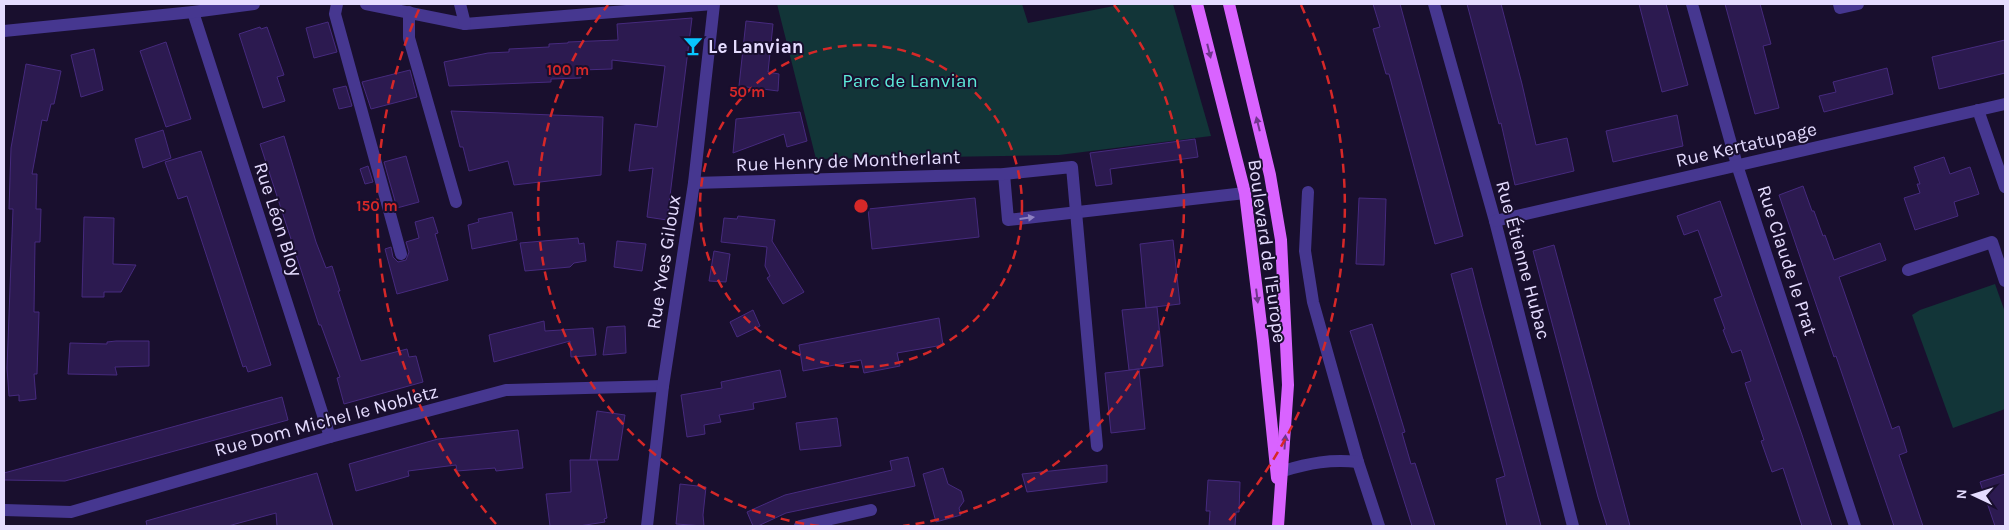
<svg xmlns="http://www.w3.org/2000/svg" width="2009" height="530" viewBox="0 0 2009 530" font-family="Karla,sans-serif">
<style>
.green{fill:#123538}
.building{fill:#2c1a50;stroke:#462a7e}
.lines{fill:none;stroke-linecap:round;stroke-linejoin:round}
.lane{stroke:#463790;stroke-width:12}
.street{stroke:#463790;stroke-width:12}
.primary{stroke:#d963ff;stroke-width:12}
.oneway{fill:#6f358c}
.oneway2{fill:#8e81c2}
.ring{fill:none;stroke:#d62828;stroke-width:2.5;stroke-dasharray:9 6}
.labels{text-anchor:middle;stroke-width:4;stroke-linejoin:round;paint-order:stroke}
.poi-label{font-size:19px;font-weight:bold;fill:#e5dcff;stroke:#190f2e;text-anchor:start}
.park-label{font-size:19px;fill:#5dead9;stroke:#190f2e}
.street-label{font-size:19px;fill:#e5dcff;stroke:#190f2e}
.centre{fill:#d62828;stroke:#190f2e;stroke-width:2.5}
.ring-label{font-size:15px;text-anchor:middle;font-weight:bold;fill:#d62828;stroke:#190f2e;stroke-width:4;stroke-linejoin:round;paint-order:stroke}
</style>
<rect width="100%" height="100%" fill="#190f2e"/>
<g class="green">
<path d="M777,4H1022L1028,23L1124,4H1173L1211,136L1059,155L816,159Z"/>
<path d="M1995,284L2005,312V409L1953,428L1912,315L1920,310Z"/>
</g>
<g class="building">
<path d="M1373,4H1400L1463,236L1435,244L1389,74H1386L1373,29L1380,27Z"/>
<path d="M1467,4H1501L1522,84L1536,145L1567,138L1574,171L1515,185L1501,123L1499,124Z"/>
<path d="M1639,4H1666L1688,85L1662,92Z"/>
<path d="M1725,4H1760L1771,44L1763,46L1779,108L1755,114Z"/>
<path d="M692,18L667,220L647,217L653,168L629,171L635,124L657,127L665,66L612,60V69L581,70V78L551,79V82L449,86L444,62L488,53L509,52V49L549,47V44L568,43V42L618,40L617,24Z"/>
<path d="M746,21L773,24L768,72L779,74L778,91L739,86Z"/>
<path d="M328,22L337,52L314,58L306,28Z"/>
<path d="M260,27L261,29L267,27L284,75L277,77L285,101L263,108L239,34Z"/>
<path d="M2005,40V73L1939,89L1932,57Z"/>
<path d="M166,42L191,119L166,127L140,51Z"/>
<path d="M94,49L103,90L81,97L71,55Z"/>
<path d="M26,64L61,71L54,104H51L47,121L42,120L32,174H37L36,209H41L40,242H35L34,312H39L37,374H34L36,399L19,401V395L9,396L7,368L13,209H9L11,148Z"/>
<path d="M1887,68L1893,94L1824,112L1819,96L1836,92L1833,82Z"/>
<path d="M410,70L417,97L371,109L362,82Z"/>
<path d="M346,86L352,106L339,109L333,89Z"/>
<path d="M451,111L603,117L601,175L514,185L508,161L469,171L463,147H460Z"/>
<path d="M800,112L807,141L787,147L784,134L733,153L736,119Z"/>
<path d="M1677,115L1683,146L1613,162L1606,131Z"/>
<path d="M163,130L171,158L143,168L135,139Z"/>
<path d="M284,136L316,242L326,268L332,266L340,291H338L361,361L407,349L409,357L416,356L423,382L344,404L337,378L340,377L321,325H319L260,144Z"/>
<path d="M1195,139L1198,157L1110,169L1112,184L1096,186L1090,153Z"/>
<path d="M201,151L271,365L248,372L246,366L243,367L187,196L178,199L165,162Z"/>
<path d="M406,156L419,202L397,208L384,162Z"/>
<path d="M1944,157L1950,174L1970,167L1979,194L1954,202L1958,216L1915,230L1904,198L1920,193L1917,184H1920L1914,167Z"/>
<path d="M368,166L373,182L365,184L360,169Z"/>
<path d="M1803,186L1812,211H1814L1823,236L1825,235L1834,260L1880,243L1886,260L1839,277L1892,429L1899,426L1907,452L1899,455L1923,526H1894L1836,356L1834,357L1779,195Z"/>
<path d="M975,198L979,237L872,249L868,209Z"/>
<path d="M1359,198L1386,199L1384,265L1356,264Z"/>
<path d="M1720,201L1802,435L1832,526H1802L1783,468L1772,472L1761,441L1764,440L1745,383L1751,381L1741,350L1732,353L1723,330L1725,329L1714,299L1722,296L1698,230L1684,235L1677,216Z"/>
<path d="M512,212L517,240L472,249L468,225L479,222L478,219Z"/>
<path d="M738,216L775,220L772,241L804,292L783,304L767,278L770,276L765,266L767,247L721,242L724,218L737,219Z"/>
<path d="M84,217L114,218L113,264L136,265L121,292H104V297H82Z"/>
<path d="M433,217L438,233L435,234L448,280L397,294L385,249L391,247L393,257L398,262L406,260L409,252L406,242L419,238L415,222Z"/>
<path d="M578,238L579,244L584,243L586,261L574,263L570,267L525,271L520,243Z"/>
<path d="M1173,240L1180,304L1146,308L1140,244Z"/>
<path d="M617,241L646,244L642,271L614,267Z"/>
<path d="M1554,245L1612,459L1630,526H1607L1598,497L1533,251Z"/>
<path d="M714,251L730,254L726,282L709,281Z"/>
<path d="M1472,268L1481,304L1541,526H1507L1496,479L1505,476L1451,274Z"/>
<path d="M1157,307L1163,366L1129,370L1122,310Z"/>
<path d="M753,310L760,326L737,337L730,322Z"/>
<path d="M939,318L943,345L897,353L900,366L864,373L861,360L803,371L799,345Z"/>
<path d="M544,321L545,331L593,328L596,355L571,357L570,341L494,362L489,335Z"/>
<path d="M1372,324L1405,432L1402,433L1411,464L1415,463L1435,526H1412L1377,415L1350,331Z"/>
<path d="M625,326L626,353L603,355L607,327Z"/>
<path d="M116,341H149V366L115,367L117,375L68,374L70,343L107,344V342Z"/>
<path d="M1139,369L1145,429L1111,433L1105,373Z"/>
<path d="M780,370L786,397L753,403L754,409L719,415L721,422L704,425L705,434L687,437L681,395L722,388L721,382Z"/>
<path d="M282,397L288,420L65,481L4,480V473Z"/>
<path d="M597,411L625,415L618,460H590Z"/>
<path d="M837,418L841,446L800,450L796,423Z"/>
<path d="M518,430L523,468L496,471L495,468L457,471L456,465L408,471L409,476L356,491L349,464L438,439Z"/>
<path d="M908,457L915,486L786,513L758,526H753L747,512L785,495L892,470L890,461Z"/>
<path d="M570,460H597L607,518L604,519L605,522L579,526H550L546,494L571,492Z"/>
<path d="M1107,465V482L1027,492L1022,474Z"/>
<path d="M943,468L948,484L961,491L964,501L959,508L961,515L936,522L923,474Z"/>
<path d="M317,473L333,526H277L276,513L228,526H147L146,521Z"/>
<path d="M2005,474V526H1995L1980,482Z"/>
<path d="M1208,480L1240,482L1239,512H1236L1235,526H1209L1210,511H1206Z"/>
<path d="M680,484L706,487L703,515L704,526L676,524Z"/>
</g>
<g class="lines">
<g class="lane">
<path d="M337,4L335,14L401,254"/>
<path d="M1908,270L1992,242L2005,281"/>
</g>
<g class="street">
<path d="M366,4L465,24L713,4"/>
<path d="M460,4L465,24"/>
<path d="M1434,4L1495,221L1573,526"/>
<path d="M1692,4L1737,165L1855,526"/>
<path d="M1839,4L1840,8L1858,4"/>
<path d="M193,12L330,437"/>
<path d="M409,12V38L456,202"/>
<path d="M4,31L193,12L254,4"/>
<path d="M1978,110L2005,187"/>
<path d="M1004,174L1008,220L1245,193"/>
<path d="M694,183L1004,174L1072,167L1097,446"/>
<path d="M1308,192L1305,251L1313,302L1358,462L1379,526"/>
<path d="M1495,221L2005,104"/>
<path d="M1283,471C1309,463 1331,459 1358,462"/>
<path d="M4,510L71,512L330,437L506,390L663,386"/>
<path d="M647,526L663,386L694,183L714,4"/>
<path d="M800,526L871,510"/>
</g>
<g class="primary">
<path d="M1197,4L1245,193L1263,341L1277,478"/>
<path d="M1229,4L1270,175L1281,240L1288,385L1278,526"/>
</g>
</g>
<defs><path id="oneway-solid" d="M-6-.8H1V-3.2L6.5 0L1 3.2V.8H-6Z" transform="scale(1.25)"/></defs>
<g class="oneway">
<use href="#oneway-solid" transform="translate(1209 51) rotate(76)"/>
<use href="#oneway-solid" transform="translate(1258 124) rotate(-104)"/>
<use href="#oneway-solid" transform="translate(1257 296) rotate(83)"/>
<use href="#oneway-solid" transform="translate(1285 442) rotate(-86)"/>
</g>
<use class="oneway2" href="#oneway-solid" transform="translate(1027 218) rotate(-7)"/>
<g class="ring">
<circle cx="861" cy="206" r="161"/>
<path d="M819 526A323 323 0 0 1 608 5M1114 5A323 323 0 0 1 903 526"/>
<path d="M496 524A484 484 0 0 1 421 5M1301 5A484 484 0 0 1 1226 524"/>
</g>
<defs>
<symbol id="bar-bare" viewBox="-9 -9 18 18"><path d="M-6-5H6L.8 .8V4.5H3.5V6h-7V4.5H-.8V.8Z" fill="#08c6ff" stroke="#190f2e" stroke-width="2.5" paint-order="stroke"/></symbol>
</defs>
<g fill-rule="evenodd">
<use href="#bar-bare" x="679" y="32" width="28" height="28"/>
</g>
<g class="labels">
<g class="poi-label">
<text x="708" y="53">Le Lanvian</text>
</g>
<g class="park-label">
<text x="910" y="87">Parc de Lanvian</text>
</g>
<g class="street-label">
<text transform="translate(1746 144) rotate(-13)" y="7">Rue Kertatupage</text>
<text transform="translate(848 160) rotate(-2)" y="7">Rue Henry de Montherlant</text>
<text transform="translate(279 219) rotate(72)" y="7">Rue Léon Bloy</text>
<text transform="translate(1268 251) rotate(82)" y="7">Boulevard de l'Europe</text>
<text transform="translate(1524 260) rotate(75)" y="7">Rue Étienne Hubac</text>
<text transform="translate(1788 260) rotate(72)" y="7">Rue Claude le Prat</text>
<text transform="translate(663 262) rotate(-81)" y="7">Rue Yves Giloux</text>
<text transform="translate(326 420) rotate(-15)" y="7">Rue Dom Michel le Nobletz</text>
</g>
</g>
<circle cx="861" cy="206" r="8" class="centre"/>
<g class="ring-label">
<text x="568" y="75">100 m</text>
<text x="747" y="97">50 m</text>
<text x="377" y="211">150 m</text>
</g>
<rect width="2009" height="530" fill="none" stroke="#e5dcff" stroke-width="10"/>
<g transform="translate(1974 495) rotate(274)" stroke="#190f2e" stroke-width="4" paint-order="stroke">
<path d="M0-4L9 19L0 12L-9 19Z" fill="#e5dcff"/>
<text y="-8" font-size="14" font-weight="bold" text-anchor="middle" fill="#e5dcff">N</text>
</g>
</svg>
